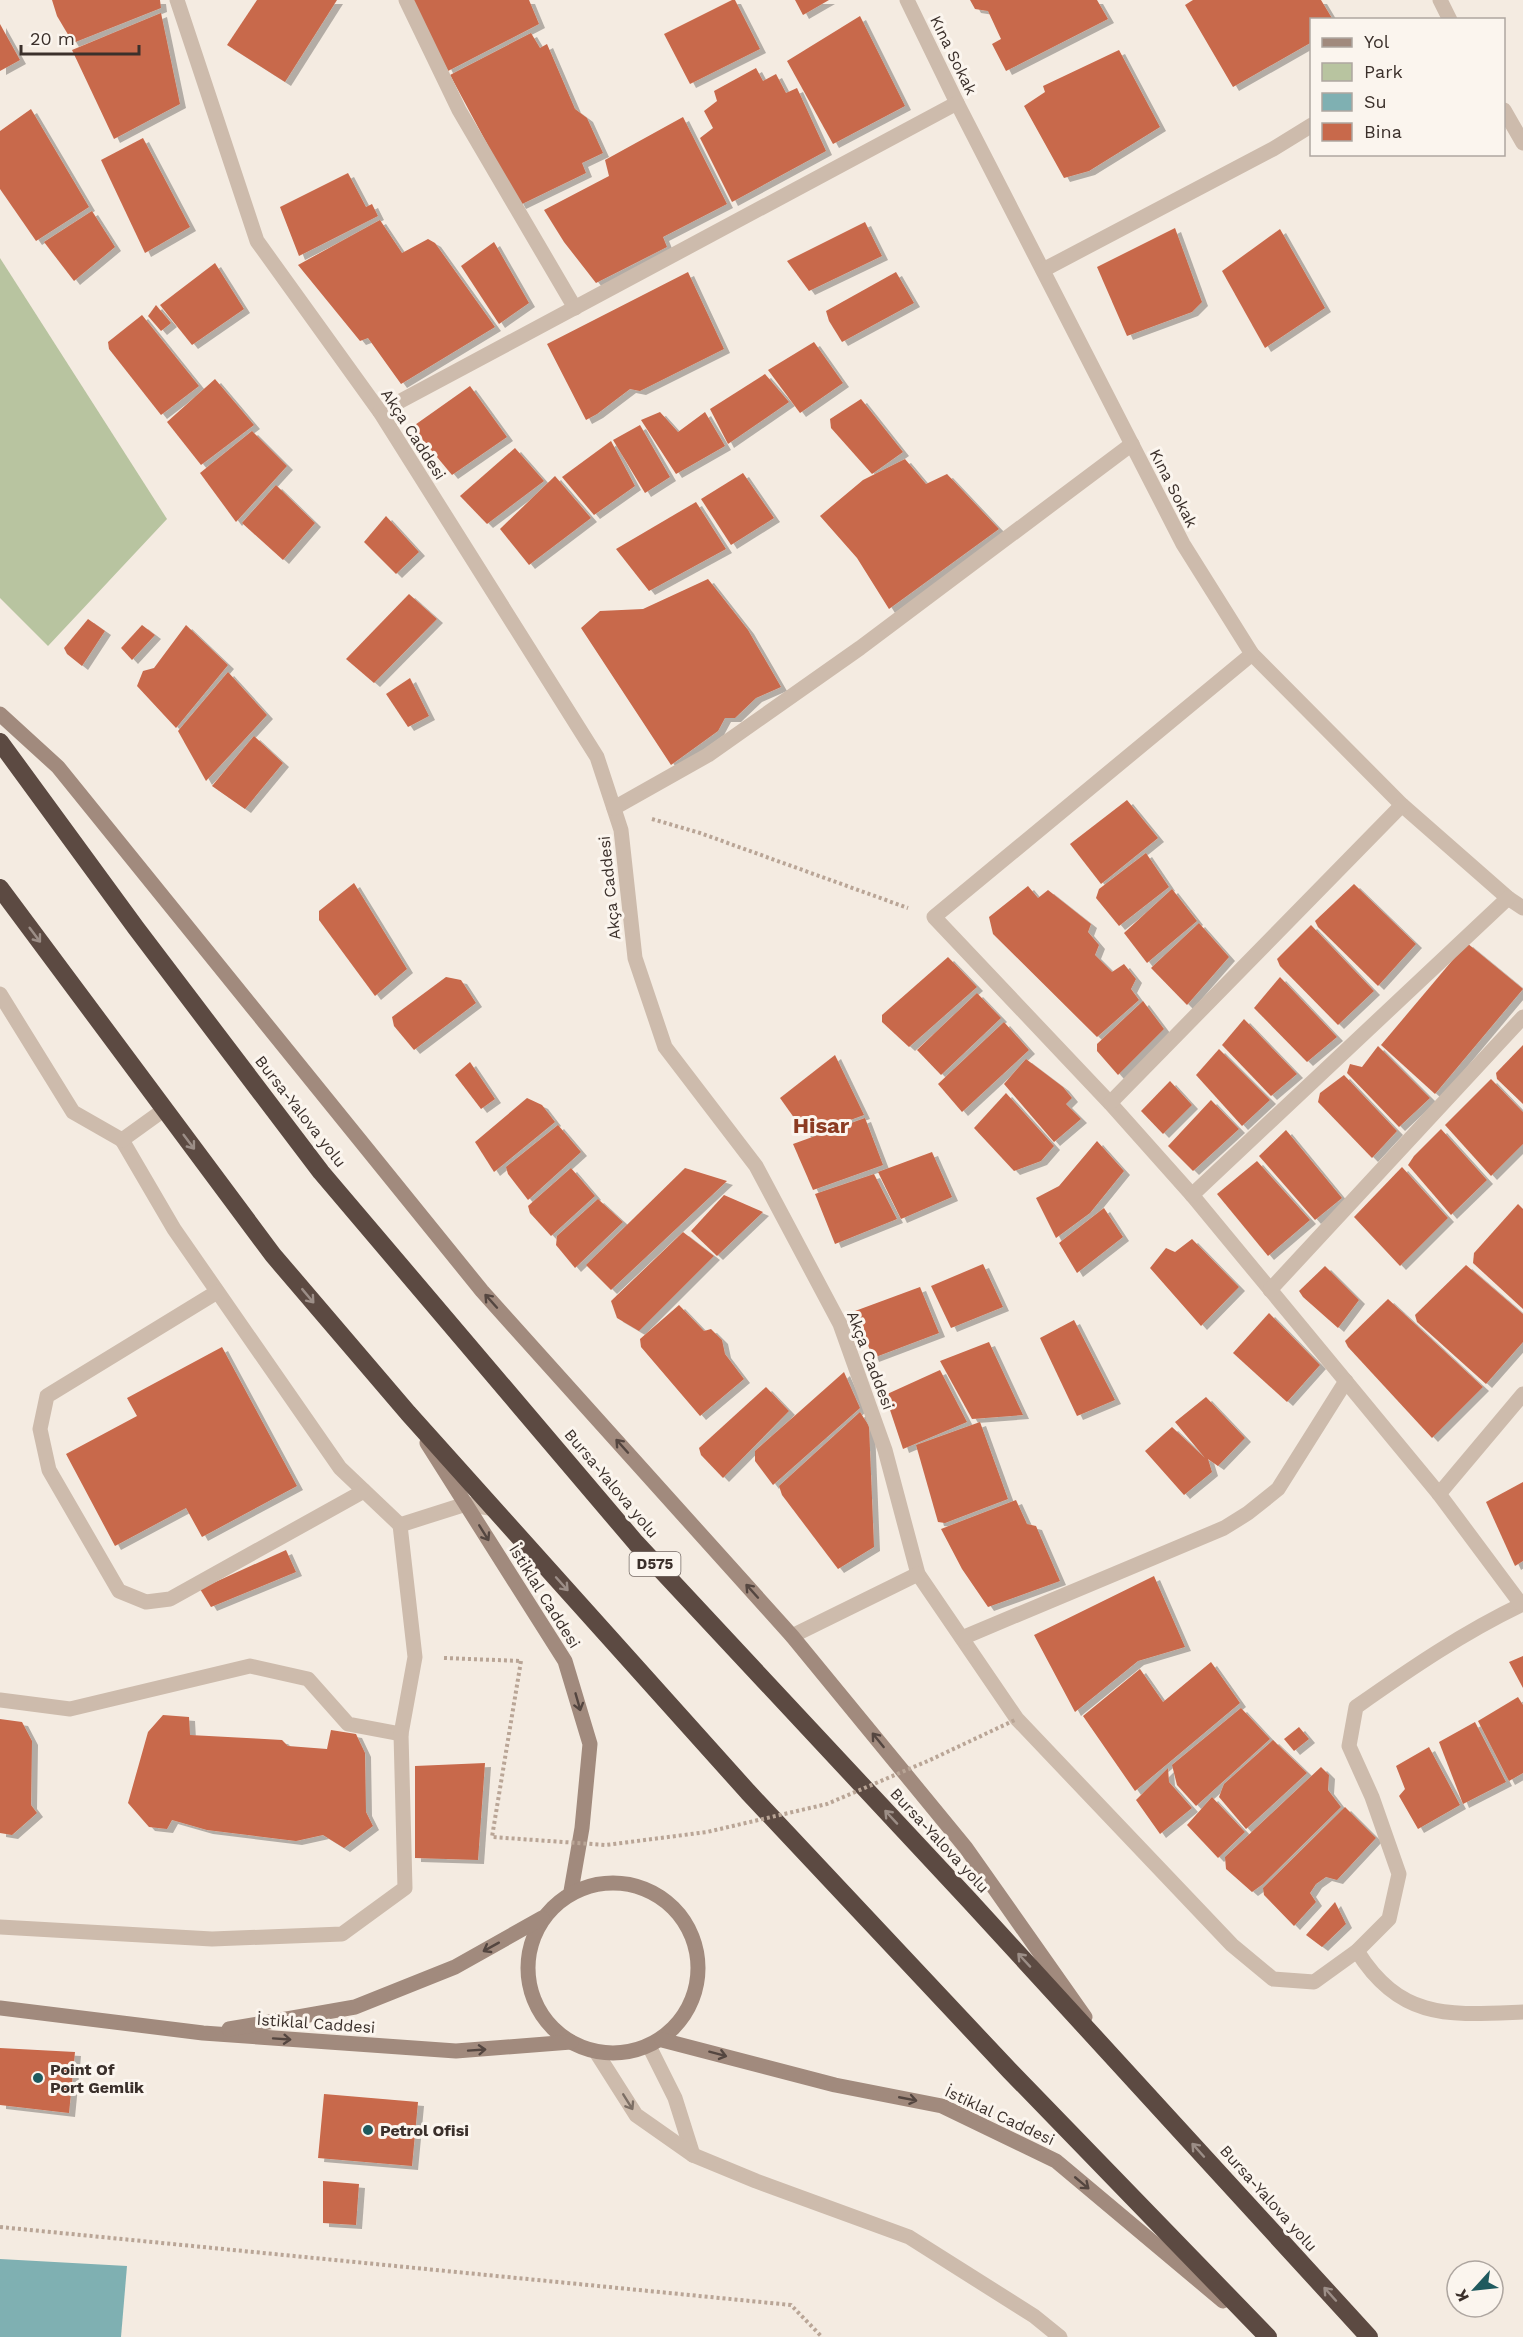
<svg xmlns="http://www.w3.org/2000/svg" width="1523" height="2337" viewBox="0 0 1523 2337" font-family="'Work Sans',sans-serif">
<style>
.green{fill:#b8c4a0}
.water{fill:#7fb0b2}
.building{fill:#c8694b;filter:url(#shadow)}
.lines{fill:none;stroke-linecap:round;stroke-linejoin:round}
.path{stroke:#b9a596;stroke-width:4;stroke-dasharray:3 3;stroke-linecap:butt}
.lane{stroke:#cdbbac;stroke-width:15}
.street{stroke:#cdbbac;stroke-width:15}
.secondary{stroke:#a18a7d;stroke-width:15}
.highway{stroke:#5c4a42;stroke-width:18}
.path-bridge{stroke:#b9a596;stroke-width:4;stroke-dasharray:3 3;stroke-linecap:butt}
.oneway{stroke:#9c8e87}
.oneway2{stroke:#544640}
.oneway3{stroke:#7d6f65}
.poi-dot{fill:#1f5a5e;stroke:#fbf5ee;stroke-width:2}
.labels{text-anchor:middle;stroke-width:6;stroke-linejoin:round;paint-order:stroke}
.shield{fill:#fbf5ee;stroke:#756b66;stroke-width:1.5}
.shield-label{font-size:15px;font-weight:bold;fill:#3b302b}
.street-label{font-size:16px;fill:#3b302b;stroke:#fbf5ee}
.poi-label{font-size:16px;font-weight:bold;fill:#3b302b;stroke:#fbf5ee;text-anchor:start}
.district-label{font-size:22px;font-weight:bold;fill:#8c3b22;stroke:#fbf5ee}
</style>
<defs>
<filter id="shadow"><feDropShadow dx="6" dy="4" stdDeviation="0" flood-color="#0004"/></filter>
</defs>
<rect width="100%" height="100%" fill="#f4ebe1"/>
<path class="green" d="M0,258L167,519L48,646L0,598Z"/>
<path class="water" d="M0,2259L127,2266L121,2337H0Z"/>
<g class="building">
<path d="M52,0H160L161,8L73,43L57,16Z"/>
<path d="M257,0H337L285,82L227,45Z"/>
<path d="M411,0H529L539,24L448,71Z"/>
<path d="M732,0H735L760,49L690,84L664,34Z"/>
<path d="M795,0H829L803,15Z"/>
<path d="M970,0H1097L1108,19L1006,71L992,44L1001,39L988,11L975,9Z"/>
<path d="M1193,0H1321L1333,20H1312V42L1233,87L1185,5Z"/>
<path d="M161,13L180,104L114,139L72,50Z"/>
<path d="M860,16L905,106L833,144L787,61Z"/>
<path d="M0,24L20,60L0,71Z"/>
<path d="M531,33L540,48L547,44L575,109L587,118L603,153L582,163L586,173L520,205L450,75Z"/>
<path d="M1119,50L1160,127L1089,171L1064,178L1024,106L1045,92L1043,86Z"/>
<path d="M756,68L763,81L776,74L786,93L797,88L826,151L732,202L700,138L713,128L704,111L717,101L714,91Z"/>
<path d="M31,109L89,207L36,241L0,189V131Z"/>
<path d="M683,117L727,204L663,237L667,247L596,283L564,242L544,210L609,176L605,160Z"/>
<path d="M143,138L190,227L145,253L101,160Z"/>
<path d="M348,173L366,207L372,204L378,216L299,256L280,207Z"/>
<path d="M92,211L115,247L74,281L44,242Z"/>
<path d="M380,220L402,253L428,239L435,243L495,327L401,384L368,338L360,341L298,265Z"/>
<path d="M865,222L882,256L809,291L787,261Z"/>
<path d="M1175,228L1202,302L1192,312L1127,336L1097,267Z"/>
<path d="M1280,229L1325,308L1265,348L1222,271Z"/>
<path d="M494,242L529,303L499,324L461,266Z"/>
<path d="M215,263L244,309L192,345L160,305Z"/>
<path d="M688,272L724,349L640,391L630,389L597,414L586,420L547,344Z"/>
<path d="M896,272L914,303L842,342L829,321L826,311Z"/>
<path d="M156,305L171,323L161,331L148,316Z"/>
<path d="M142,315L199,386L161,415L109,349L108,342Z"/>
<path d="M814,342L843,383L800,413L768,370Z"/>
<path d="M765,374L789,402L728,444L710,409Z"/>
<path d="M215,379L254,425L201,465L167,422Z"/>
<path d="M470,386L507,437L452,475L412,427Z"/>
<path d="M861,399L903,452L872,474L831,428L830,419Z"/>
<path d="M660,412L678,432L705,412L725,446L676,474L641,420Z"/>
<path d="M640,425L670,477L645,493L613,440Z"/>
<path d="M252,431L287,466L236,522L200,473Z"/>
<path d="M611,441L635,486L594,515L562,477Z"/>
<path d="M515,448L544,481L487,524L460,496Z"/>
<path d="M905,459L926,484L947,474L999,529L889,609L857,558L820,516L863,480Z"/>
<path d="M743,473L774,518L731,545L701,499Z"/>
<path d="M555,476L591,518L529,565L500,529Z"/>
<path d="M276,485L315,523L283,560L242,523Z"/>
<path d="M696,502L726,549L649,591L616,549Z"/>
<path d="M386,516L419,552L396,574L364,542Z"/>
<path d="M708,579L748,630L781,687L756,698L735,718H725L718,731L671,765L581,628L600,611L643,609Z"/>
<path d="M409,594L437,619L374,683L346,659Z"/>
<path d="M88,619L105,631L82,666L67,654L64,648Z"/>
<path d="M142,625L155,635L132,660L121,648Z"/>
<path d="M186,625L228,665L176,728L137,686L143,671L154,668Z"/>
<path d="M228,672L267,715L206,781L178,731Z"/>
<path d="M410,678L429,716L408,727L386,694Z"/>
<path d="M254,736L283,763L245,809L212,786Z"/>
<path d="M1127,800L1158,838L1101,884L1070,844Z"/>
<path d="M1146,853L1169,887L1119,926L1096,898L1099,889Z"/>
<path d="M354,883L407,969L375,996L319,920V911Z"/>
<path d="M1354,884L1416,944L1378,986L1318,927L1315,921Z"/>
<path d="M1028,886L1038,898L1048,890L1091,924L1088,932L1099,945L1095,955L1112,972L1124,964L1136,979L1131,989L1139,1000L1097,1037L993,934L989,917Z"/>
<path d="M1172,889L1197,921L1147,963L1124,933Z"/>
<path d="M1199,923L1229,957L1187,1005L1151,968Z"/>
<path d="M1311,925L1374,991L1338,1025L1280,966L1277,959Z"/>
<path d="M1467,943L1523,989L1435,1094L1381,1045Z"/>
<path d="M948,957L977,987L909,1047L882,1022V1015Z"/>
<path d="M446,977L461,980L476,1003L414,1050L394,1026L392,1017Z"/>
<path d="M1280,977L1337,1037L1307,1062L1254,1008Z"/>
<path d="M977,993L1001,1018L941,1075L917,1050Z"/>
<path d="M1143,1001L1164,1029L1118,1075L1097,1051V1044Z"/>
<path d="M1244,1019L1297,1074L1271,1096L1222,1045Z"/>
<path d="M1004,1022L1029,1050L962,1112L938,1084Z"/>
<path d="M1523,1045V1104L1497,1079L1496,1073Z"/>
<path d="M1378,1046L1430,1098L1399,1127L1347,1073L1350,1064L1362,1067Z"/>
<path d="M1219,1049L1270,1100L1242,1126L1196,1075Z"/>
<path d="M835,1055L864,1115L807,1136L780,1098Z"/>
<path d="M1026,1059L1063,1087L1072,1098L1066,1104L1081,1119L1054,1142L1004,1084Z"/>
<path d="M470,1062L495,1099L481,1109L455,1075Z"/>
<path d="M1344,1075L1397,1131L1372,1158L1318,1102L1320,1093Z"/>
<path d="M1491,1079L1523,1112V1144L1491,1176L1445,1125Z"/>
<path d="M1170,1081L1192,1105L1163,1134L1141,1111Z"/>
<path d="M1006,1093L1054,1146L1041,1161L1014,1171L974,1128Z"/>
<path d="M527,1098L542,1105L555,1122L494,1172L475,1142Z"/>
<path d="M1211,1100L1239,1129L1193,1171L1168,1146Z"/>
<path d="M865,1118L883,1165L813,1190L793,1144Z"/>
<path d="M558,1125L581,1152L528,1200L508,1174L506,1167Z"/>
<path d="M1441,1129L1487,1180L1451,1215L1408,1165L1414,1156Z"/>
<path d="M1286,1130L1342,1198L1315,1220L1259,1156Z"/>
<path d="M1097,1141L1124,1171L1090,1213L1056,1238L1036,1198L1059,1186Z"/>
<path d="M932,1152L952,1197L901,1219L878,1172Z"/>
<path d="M1257,1161L1310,1220L1268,1256L1217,1194Z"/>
<path d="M1402,1167L1448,1218L1400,1266L1354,1217Z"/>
<path d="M571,1168L595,1196L551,1236L530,1213L528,1206Z"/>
<path d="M685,1168L727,1181L611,1290L586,1265Z"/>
<path d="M874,1174L897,1219L835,1244L815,1194Z"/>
<path d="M724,1195L763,1212L717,1256L691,1231Z"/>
<path d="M598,1199L623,1222L575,1268L556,1245L557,1236Z"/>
<path d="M1518,1204L1523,1209V1309L1473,1263L1474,1253Z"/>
<path d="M1104,1208L1123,1237L1077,1273L1059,1243Z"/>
<path d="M683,1232L714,1256L639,1331L617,1318L611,1301Z"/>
<path d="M1192,1239L1239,1287L1201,1326L1150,1268L1166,1248L1175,1252Z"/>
<path d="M983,1264L1003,1307L951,1328L931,1286Z"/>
<path d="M1466,1265L1523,1314V1342L1486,1384L1417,1322L1415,1315Z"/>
<path d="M1325,1266L1359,1300L1338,1328L1303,1297L1299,1291Z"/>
<path d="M920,1287L939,1333L873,1358L855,1311Z"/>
<path d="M1388,1299L1483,1387L1432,1438L1348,1347L1345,1341Z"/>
<path d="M679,1305L704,1331L711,1329L722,1340L725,1354L744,1379L700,1416L641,1347L640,1339Z"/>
<path d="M1269,1313L1320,1365L1287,1402L1233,1353Z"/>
<path d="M1074,1320L1115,1400L1077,1416L1040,1338Z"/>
<path d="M989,1342L1023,1415L972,1419L940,1361Z"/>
<path d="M222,1347L297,1486L202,1537L186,1508L115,1546L66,1454L137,1416L127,1398Z"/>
<path d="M940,1370L967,1422L903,1449L885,1395Z"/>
<path d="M844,1372L860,1408L773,1485L755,1461V1451Z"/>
<path d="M766,1387L789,1411L723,1478L701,1455L699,1448Z"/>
<path d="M1206,1397L1245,1438L1218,1466L1208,1459L1212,1472L1184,1495L1145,1451L1172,1427L1205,1458L1175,1422Z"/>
<path d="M860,1412L869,1426L874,1547L838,1569L782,1495L779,1486Z"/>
<path d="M980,1422L1008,1499L945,1523L938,1522L916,1445Z"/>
<path d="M1523,1482V1561L1515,1566L1486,1502Z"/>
<path d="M1016,1500L1027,1524L1036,1526L1060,1581L988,1607L962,1569L941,1529Z"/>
<path d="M286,1550L296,1572L211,1607L200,1589Z"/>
<path d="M1154,1576L1185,1647L1138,1661L1075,1712L1034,1635Z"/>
<path d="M1523,1656V1688L1509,1662Z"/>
<path d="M1211,1662L1240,1703L1135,1791L1083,1716L1140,1669L1163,1702Z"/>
<path d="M1518,1697L1523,1705V1773L1509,1781L1478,1721Z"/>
<path d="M1241,1708L1270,1739L1196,1806L1177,1785L1172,1765Z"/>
<path d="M163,1715L189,1717L190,1735L282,1740L288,1746L327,1749L331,1730L356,1734L365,1753L366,1812L373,1826L344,1848L323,1835L296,1841L207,1830L172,1820L167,1829L149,1827L128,1803L148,1732Z"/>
<path d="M0,1719L22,1722L32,1741L31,1805L37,1813L12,1835L0,1833Z"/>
<path d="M1475,1722L1506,1782L1463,1804L1439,1742Z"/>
<path d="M1299,1727L1309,1739L1294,1751L1284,1739Z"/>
<path d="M1273,1740L1307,1773L1246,1829L1219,1797L1224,1784Z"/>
<path d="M1429,1747L1460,1805L1418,1829L1399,1796L1405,1789L1396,1766Z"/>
<path d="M485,1763L478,1860L415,1858V1766Z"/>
<path d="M1321,1767L1329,1775L1328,1790L1341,1807L1263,1884L1252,1892L1226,1869L1225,1857Z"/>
<path d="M1168,1768L1169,1782L1192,1808L1160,1834L1136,1800Z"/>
<path d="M1212,1797L1245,1832L1218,1858L1187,1825Z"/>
<path d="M1345,1807L1376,1838L1337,1880L1326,1877L1316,1884L1310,1893L1316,1902L1294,1926L1264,1895L1263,1888Z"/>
<path d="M1335,1902L1346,1924L1322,1947L1306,1935Z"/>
<path d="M0,2048L75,2052L69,2113L0,2105Z"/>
<path d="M324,2094L418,2102L412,2166L318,2158Z"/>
<path d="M323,2181L359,2184L356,2225L323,2223Z"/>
</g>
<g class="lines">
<g class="path">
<path d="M652,819L700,833L908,908"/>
<path d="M444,1658L521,1661"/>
<path d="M0,2227L791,2305L822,2337"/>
</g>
<g class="lane">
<path d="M122,1140L174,1229L340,1468L400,1525"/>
<path d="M217,1292L47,1396L40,1429L49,1470L119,1591L146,1602L170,1599L364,1491"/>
<path d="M0,1700L70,1709L250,1666L308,1679L348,1724L401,1734"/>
<path d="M0,1927L212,1939L342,1934L405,1888L401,1734L415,1657L400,1525L466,1504L495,1509"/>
<path d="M1357,1951C1401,2021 1450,2015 1523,2012"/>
</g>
<g class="street">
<path d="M177,0L257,241L380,412L597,757L621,830L635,958L665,1047L756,1166L840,1324L885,1450L918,1574L1017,1719L1232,1945L1273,1979L1314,1982L1357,1951L1389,1919L1399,1874L1372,1797L1349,1746L1356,1707C1410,1669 1464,1632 1523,1604"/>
<path d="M406,0L459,110L575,308"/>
<path d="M907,0L957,103L1183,544L1252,654L1402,805L1508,898L1523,908"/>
<path d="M1440,0L1450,20"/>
<path d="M1504,110L1523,143"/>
<path d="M1043,270L1273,149L1312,125"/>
<path d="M380,412L957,103"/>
<path d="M1252,654L934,917L1110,1103L1192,1195L1439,1494L1521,1604"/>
<path d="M614,808L708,755L860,648L1132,444"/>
<path d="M0,994L73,1112L122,1140L165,1109"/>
<path d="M1110,1103L1402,805"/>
<path d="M1192,1195L1508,898"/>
<path d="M1270,1290L1523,1017"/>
<path d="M1439,1494L1523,1394"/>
<path d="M792,1636L918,1574"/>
<path d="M962,1638L1224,1528L1248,1513L1278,1489L1346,1381"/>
<path d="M649,2046L675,2098L693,2155"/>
<path d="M596,2052L636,2115L693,2155L756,2181L909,2237L1034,2316L1060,2337"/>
</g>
<g class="secondary">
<path d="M0,714L58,767L482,1291L792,1636L966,1848L1085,2017"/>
<path d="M427,1443L565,1661L590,1744L582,1828L571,1891"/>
<circle cx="613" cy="1968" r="85"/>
<path d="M0,2008L203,2033L456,2051L571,2042"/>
<path d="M229,2029L355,2007L455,1967L542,1918"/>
<path d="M662,2040L835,2085L942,2106L1056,2161L1223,2301"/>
</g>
<g class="highway">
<path d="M0,742L136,928L321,1172L636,1543L969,1900L1369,2337"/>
<path d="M0,888L273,1255L408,1413L748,1792L1010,2071L1268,2337"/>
</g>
<path class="path-bridge" d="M521,1661L492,1837L606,1845L707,1832L827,1804L930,1760L1017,1719"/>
</g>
<defs><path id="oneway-shaft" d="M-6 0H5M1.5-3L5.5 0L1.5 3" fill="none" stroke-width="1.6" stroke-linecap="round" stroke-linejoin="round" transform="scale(1.5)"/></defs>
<g class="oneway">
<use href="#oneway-shaft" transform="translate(35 935) rotate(53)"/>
<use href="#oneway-shaft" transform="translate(189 1142) rotate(53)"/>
<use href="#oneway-shaft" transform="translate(308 1296) rotate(50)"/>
<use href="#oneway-shaft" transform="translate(562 1584) rotate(48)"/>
<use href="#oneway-shaft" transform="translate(891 1817) rotate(-133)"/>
<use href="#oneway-shaft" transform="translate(1024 1960) rotate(-133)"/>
<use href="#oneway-shaft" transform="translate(1198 2150) rotate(-132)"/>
<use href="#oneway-shaft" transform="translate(1330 2294) rotate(-132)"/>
</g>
<g class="oneway2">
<use href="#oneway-shaft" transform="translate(491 1301) rotate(-132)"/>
<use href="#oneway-shaft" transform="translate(622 1446) rotate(-132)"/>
<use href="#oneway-shaft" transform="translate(484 1533) rotate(58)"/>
<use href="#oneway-shaft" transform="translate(752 1591) rotate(-132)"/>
<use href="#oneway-shaft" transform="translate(578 1702) rotate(74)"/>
<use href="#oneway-shaft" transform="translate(878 1740) rotate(-129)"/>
<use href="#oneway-shaft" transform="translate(491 1947) rotate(151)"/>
<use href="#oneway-shaft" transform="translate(282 2039) rotate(4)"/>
<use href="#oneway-shaft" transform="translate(477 2050) rotate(-4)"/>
<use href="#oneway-shaft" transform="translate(718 2054) rotate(15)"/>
<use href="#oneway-shaft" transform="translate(908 2099) rotate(11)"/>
<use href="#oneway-shaft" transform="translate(1082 2183) rotate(40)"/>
</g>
<use class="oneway3" href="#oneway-shaft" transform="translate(628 2102) rotate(58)"/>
<g class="poi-dot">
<circle cx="38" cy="2078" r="6"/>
<circle cx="368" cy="2130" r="6"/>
</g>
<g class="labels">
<rect class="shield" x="629.5" y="1552" width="51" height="24" rx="4.5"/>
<g class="shield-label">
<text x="655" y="1569">D575</text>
</g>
<g class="street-label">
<text transform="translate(954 55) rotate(64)" y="6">Kına Sokak</text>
<text transform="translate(414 434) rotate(57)" y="6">Akça Caddesi</text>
<text transform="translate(1174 488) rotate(63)" y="6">Kına Sokak</text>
<text transform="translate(609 888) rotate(-96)" y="6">Akça Caddesi</text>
<text transform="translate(301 1111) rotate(52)" y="6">Bursa-Yalova yolu</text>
<text transform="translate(871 1360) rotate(69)" y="6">Akça Caddesi</text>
<text transform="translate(612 1483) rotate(50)" y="6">Bursa-Yalova yolu</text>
<text transform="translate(545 1596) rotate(58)" y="6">İstiklal Caddesi</text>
<text transform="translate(940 1840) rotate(47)" y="6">Bursa-Yalova yolu</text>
<text transform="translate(316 2023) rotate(4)" y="6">İstiklal Caddesi</text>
<text transform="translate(1000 2115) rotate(25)" y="6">İstiklal Caddesi</text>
<text transform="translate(1269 2198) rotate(48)" y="6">Bursa-Yalova yolu</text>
</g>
<g class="poi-label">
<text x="50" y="2075">Point Of<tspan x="50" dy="18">Port Gemlik</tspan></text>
<text x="380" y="2136">Petrol Ofisi</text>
</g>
<g class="district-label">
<text x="821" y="1133">Hisar</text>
</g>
</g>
<rect x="1310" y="18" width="195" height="138" fill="#fbf5ee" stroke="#aea6a0" stroke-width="1.5"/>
<rect x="1322" y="38" width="30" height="9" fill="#a18a7d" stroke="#aea6a0" stroke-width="1.5"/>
<text x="1364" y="48" font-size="18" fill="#3b302b">Yol</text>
<rect x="1322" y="63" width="30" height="18" fill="#b8c4a0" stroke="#aea6a0" stroke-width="1.5"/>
<text x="1364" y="78" font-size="18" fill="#3b302b">Park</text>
<rect x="1322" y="93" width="30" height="18" fill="#7fb0b2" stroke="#aea6a0" stroke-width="1.5"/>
<text x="1364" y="108" font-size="18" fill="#3b302b">Su</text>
<rect x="1322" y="123" width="30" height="18" fill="#c8694b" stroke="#aea6a0" stroke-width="1.5"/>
<text x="1364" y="138" font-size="18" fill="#3b302b">Bina</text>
<g transform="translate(1475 2289) rotate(243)"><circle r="28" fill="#fbf5ee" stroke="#aea6a0" stroke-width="1.5"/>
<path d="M0-4.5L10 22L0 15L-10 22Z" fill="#1f5a5e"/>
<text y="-9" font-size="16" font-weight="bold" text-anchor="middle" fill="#3b302b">K</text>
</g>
<path d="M21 45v9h118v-9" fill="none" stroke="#3b302b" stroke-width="3"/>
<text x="30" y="45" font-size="18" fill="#3b302b" stroke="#fbf5ee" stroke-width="4.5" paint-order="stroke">20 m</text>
</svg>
